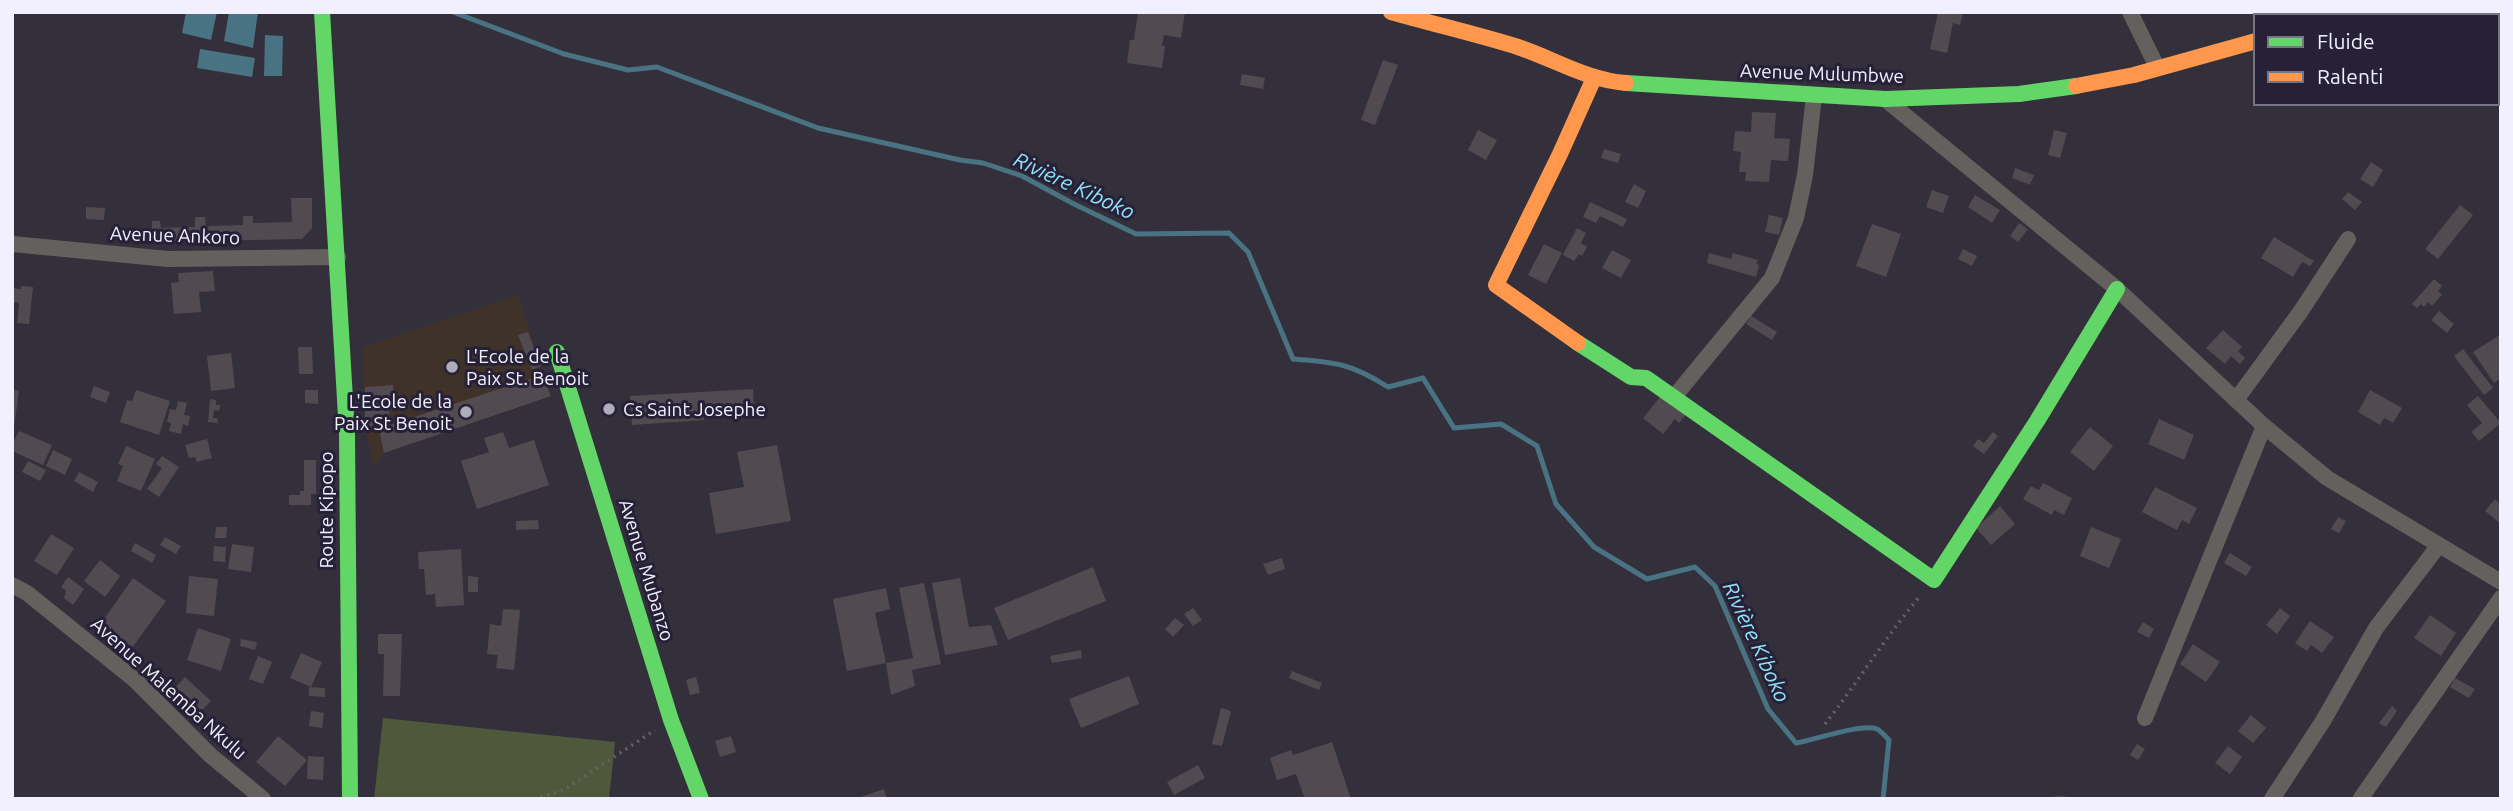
<svg xmlns="http://www.w3.org/2000/svg" width="2513" height="811" viewBox="0 0 2513 811" font-family="Ubuntu,sans-serif">
<style>
.education{fill:#3f3329}
.green{fill:#4f583b}
.water{fill:#497382}
.lines{fill:none;stroke-linecap:round;stroke-linejoin:round}
.stream{stroke:#497382;stroke-width:5}
.building{fill:#514a50}
.path{stroke:#666365;stroke-width:3.5;stroke-dasharray:2 5;stroke-linecap:butt}
.street{stroke:#64605e;stroke-width:16}
.fast{stroke:#63d668;stroke-width:16}
.slow{stroke:#ff974d;stroke-width:16}
.poi-dot{fill:#afadbb;stroke:#262137;stroke-width:2.5}
.labels{text-anchor:middle;stroke-width:6;stroke-linejoin:round;paint-order:stroke}
.street-label{font-size:19px;fill:#f2f0ff;stroke:#262137}
.poi-label{font-size:19px;fill:#f2f0ff;stroke:#262137;text-anchor:start}
.water-label{font-size:21px;font-style:italic;fill:#90e1fa;stroke:#262137}
</style>
<rect width="100%" height="100%" fill="#33303c"/>
<path class="education" d="M518,295L551,396L384,453L373,467L365,426L363,347Z"/>
<path class="green" d="M383,718L615,742L609,799H374Z"/>
<g class="water">
<path d="M186,12H217L211,40L182,33Z"/>
<path d="M229,12H258L253,48L224,41Z"/>
<path d="M265,35L283,36L282,76H264Z"/>
<path d="M200,49L255,58L252,77L197,68Z"/>
</g>
<g class="lines">
<g class="stream">
<path d="M453,12L564,54L628,70L657,67L818,128L960,160L983,163L1022,176L1074,204L1136,234L1229,233L1248,252L1293,359C1336,362 1352,364 1388,387L1423,378L1454,428L1501,424L1537,446L1556,504L1594,547L1647,579L1695,567L1715,586L1768,709L1796,743C1814,740 1862,723 1877,729C1881,731 1886,737 1889,740L1883,799"/>
<path d="M2056,799H2064"/>
</g>
</g>
<g class="building">
<path d="M1138,12H1185L1181,38L1164,35L1162,46H1165L1162,68L1127,63L1130,40H1134Z"/>
<path d="M1938,12H1963L1960,25L1953,23L1947,53L1930,49Z"/>
<path d="M1383,60L1398,65L1375,125L1361,120Z"/>
<path d="M1242,74L1265,78L1263,89L1240,85Z"/>
<path d="M1752,112L1776,113L1774,138L1790,139L1788,161L1771,160L1769,182L1745,181L1746,172H1739L1741,152L1733,151L1735,131L1751,132Z"/>
<path d="M1478,130L1497,140L1486,160L1468,150Z"/>
<path d="M2054,130L2067,133L2060,158L2048,155Z"/>
<path d="M1604,149L1621,154L1618,163L1601,158Z"/>
<path d="M2371,162L2383,170L2373,187L2360,179Z"/>
<path d="M2015,168L2034,175L2030,185L2012,178Z"/>
<path d="M1634,184L1646,191L1638,208L1625,202Z"/>
<path d="M1932,190L1949,196L1943,213L1926,207Z"/>
<path d="M2348,192L2362,202L2355,210L2342,199Z"/>
<path d="M1975,195L2000,210L1992,223L1968,207Z"/>
<path d="M291,198H312V228L302,239L152,242V221H160L161,228L195,227V217H205L206,226L243,225V216H253V223L292,222Z"/>
<path d="M1590,202L1627,219L1623,227L1600,216L1596,223L1583,217Z"/>
<path d="M2460,205L2473,215L2438,259L2425,249Z"/>
<path d="M86,207L105,208L104,220L86,219Z"/>
<path d="M1769,215L1783,218L1779,235L1765,232Z"/>
<path d="M2019,223L2028,229L2018,242L2010,236Z"/>
<path d="M1872,224L1901,234L1886,277L1856,266Z"/>
<path d="M1577,228L1586,233L1581,243L1587,247L1582,256L1579,254L1574,261L1563,255Z"/>
<path d="M2274,237L2314,261L2310,266L2302,262L2293,277L2261,258Z"/>
<path d="M1544,244L1562,253L1546,284L1528,275Z"/>
<path d="M1963,249L1977,256L1972,266L1958,259Z"/>
<path d="M1612,250L1631,260L1621,278L1602,268Z"/>
<path d="M1709,253L1731,259L1733,253L1758,260L1756,264L1759,265L1756,277L1707,263Z"/>
<path d="M213,271L215,291L199,292L201,312L174,314L171,283L179,282L178,273Z"/>
<path d="M2434,279L2442,286L2438,291L2442,295L2432,306L2428,302L2424,307L2421,304L2417,308L2412,304Z"/>
<path d="M21,286L33,287L29,324L17,323L19,303L15,302L12,307V288L21,289Z"/>
<path d="M2439,311L2454,324L2447,333L2431,320Z"/>
<path d="M1751,316L1777,332L1772,340L1746,324Z"/>
<path d="M2223,330L2242,347L2238,351L2245,358L2240,364L2231,356L2225,364L2206,348Z"/>
<path d="M528,332L541,366L532,370L518,335Z"/>
<path d="M2501,334V378L2494,383L2473,352Z"/>
<path d="M298,347H312L313,374H299Z"/>
<path d="M2463,349L2493,388L2484,395L2454,356Z"/>
<path d="M231,353L235,388L211,391L207,356Z"/>
<path d="M542,375L551,396L384,453L379,429L385,427L365,426V387L393,385L395,409L389,410L390,425Z"/>
<path d="M94,386L110,392L106,403L90,397Z"/>
<path d="M12,389L19,391L14,427H12Z"/>
<path d="M753,389L754,407L704,410V420L632,425L630,396Z"/>
<path d="M136,390L170,401L159,435L120,422L127,400L132,401Z"/>
<path d="M305,390H318V404L305,403Z"/>
<path d="M2370,390L2402,408L2393,423L2384,418L2380,425L2358,412Z"/>
<path d="M1664,392L1689,411L1679,423L1675,419L1663,434L1643,418Z"/>
<path d="M2478,396L2501,423L2479,441L2471,432L2482,423L2467,405Z"/>
<path d="M210,399L216,400V405H220L219,411L214,410L213,418H217L218,423L208,422Z"/>
<path d="M178,401L187,403L184,415L190,416L188,426L183,424L181,434L169,431L171,423L167,422L170,409L176,410Z"/>
<path d="M2159,419L2194,435L2184,460L2148,444Z"/>
<path d="M2090,427L2113,446L2094,471L2070,452Z"/>
<path d="M19,431L52,445L43,465L12,451V445Z"/>
<path d="M503,432L509,448L534,440L549,485L477,509L461,461L489,452L484,438Z"/>
<path d="M1993,432L1998,436L1984,454L1973,446L1978,439L1984,443Z"/>
<path d="M207,439L212,458L197,462L195,457L189,458L185,445Z"/>
<path d="M777,445L791,521L716,534L709,493L744,487L737,452Z"/>
<path d="M126,446L155,459L141,491L117,481L123,466L118,464Z"/>
<path d="M53,450L72,459L65,475L46,466Z"/>
<path d="M162,456L179,467L159,497L147,489L162,468L156,464Z"/>
<path d="M304,460H316V494H311V505H289V495H300V491H304Z"/>
<path d="M28,461L46,470L40,481L22,472Z"/>
<path d="M79,472L98,482L93,492L74,481Z"/>
<path d="M2043,483L2072,498L2064,515L2054,510L2052,515L2023,499L2031,486L2039,490Z"/>
<path d="M2155,487L2197,508L2189,524L2182,520L2177,530L2142,512Z"/>
<path d="M2495,499L2501,504V524L2485,511Z"/>
<path d="M2000,506L2015,524L1991,545L1976,528Z"/>
<path d="M2338,517L2346,521L2339,533L2331,529Z"/>
<path d="M538,520L539,529L516,530V521Z"/>
<path d="M216,527H227L226,538H215Z"/>
<path d="M2091,527L2121,539L2109,568L2080,556Z"/>
<path d="M51,534L74,548L57,575L34,561Z"/>
<path d="M165,537L181,546L176,554L160,545Z"/>
<path d="M135,543L156,555L152,563L131,551Z"/>
<path d="M232,544L254,547L251,572L228,569Z"/>
<path d="M214,546L226,547L225,562L213,561Z"/>
<path d="M461,549L464,605L436,607L435,594L426,595L424,569H419L418,552Z"/>
<path d="M2230,553L2252,567L2246,576L2224,563Z"/>
<path d="M1282,558L1285,569L1268,575L1263,564Z"/>
<path d="M100,560L120,576L105,597L84,581Z"/>
<path d="M1093,567L1106,601L1008,640L994,608Z"/>
<path d="M189,576L218,579L214,616L186,613Z"/>
<path d="M468,576L478,577V592H468Z"/>
<path d="M68,577L84,589L73,605L64,598L66,591L61,587Z"/>
<path d="M133,578L166,601L129,652L97,629Z"/>
<path d="M960,578L969,627L991,625L998,645L945,655L932,583Z"/>
<path d="M924,583L941,664L912,670L915,686L891,695L886,663L847,671L833,599L886,588L890,609L875,613L886,663L913,658L899,588Z"/>
<path d="M1193,608L1202,620L1193,626L1184,614Z"/>
<path d="M2280,608L2290,616L2277,634L2266,625Z"/>
<path d="M503,609L520,610L514,670L496,668L498,655L487,654L490,624L501,626Z"/>
<path d="M2430,615L2456,633L2441,656L2414,638Z"/>
<path d="M1175,618L1184,625L1173,637L1165,629Z"/>
<path d="M2310,621L2334,637L2322,653L2311,645L2307,651L2295,643Z"/>
<path d="M2143,622L2154,629L2149,638L2137,632Z"/>
<path d="M198,628L231,639L221,671L187,660Z"/>
<path d="M378,634H402L400,696H383L384,654H378Z"/>
<path d="M241,639L257,642L255,650L240,646Z"/>
<path d="M2193,644L2220,662L2206,682L2180,664Z"/>
<path d="M1081,650L1082,658L1052,663L1050,656Z"/>
<path d="M301,653L322,662L311,687L290,678Z"/>
<path d="M258,656L272,662L263,684L249,679Z"/>
<path d="M1292,671L1322,683L1319,690L1289,678Z"/>
<path d="M1129,676L1139,704L1081,728L1069,699Z"/>
<path d="M185,677L211,701L196,716L171,692Z"/>
<path d="M696,677L700,693L690,695L686,680Z"/>
<path d="M2455,678L2475,689L2469,698L2450,687Z"/>
<path d="M309,687L325,688V697L309,696Z"/>
<path d="M2392,706L2397,711L2386,727L2379,723Z"/>
<path d="M1221,708L1231,711L1222,746L1212,744Z"/>
<path d="M311,711L324,713L322,728L309,726Z"/>
<path d="M2251,715L2266,728L2253,743L2238,731Z"/>
<path d="M278,736L307,760L285,786L256,762Z"/>
<path d="M731,736L736,752L720,757L715,741Z"/>
<path d="M1332,742L1351,799H1305L1296,774L1277,780L1270,758L1291,750L1293,755Z"/>
<path d="M2137,744L2145,749L2138,760L2130,755Z"/>
<path d="M2228,746L2242,757L2230,774L2215,763Z"/>
<path d="M308,756L324,757L323,780L307,779Z"/>
<path d="M1198,765L1205,778L1174,795L1167,782Z"/>
<path d="M884,789L887,799H858V798Z"/>
</g>
<g class="lines">
<g class="path">
<path d="M1825,724C1858,682 1886,636 1921,595"/>
<path d="M534,799L564,790L655,730"/>
</g>
<g class="street">
<path d="M2130,12L2157,67"/>
<path d="M2488,12L2490,16"/>
<path d="M2350,16L2364,12"/>
<path d="M2497,48L2501,63"/>
<path d="M1885,99L2117,289L2264,426L2327,478L2501,582"/>
<path d="M12,244L168,259L338,257"/>
<path d="M1674,397L1772,278L1796,218L1805,175L1814,96"/>
<path d="M2236,400L2301,311L2348,239"/>
<path d="M12,585L27,593L135,680L210,755L263,799"/>
<path d="M2145,718L2264,426"/>
<path d="M2361,798L2501,598"/>
<path d="M2272,799L2323,721L2376,628L2439,545"/>
</g>
<g class="fast">
<path d="M322,12L347,433L350,799"/>
<path d="M1626,83L1885,99L2019,94L2076,86"/>
<path d="M1578,343L1631,377L1646,378L1934,580L2037,421L2117,289"/>
<path d="M557,352L671,720L701,799"/>
</g>
<g class="slow">
<path d="M1391,12C1433,24 1476,34 1518,47C1554,59 1587,80 1626,83"/>
<path d="M2076,86L2134,75L2256,41"/>
<path d="M1578,343L1496,285L1560,154L1594,78"/>
</g>
</g>
<g class="poi-dot">
<circle cx="452" cy="367" r="7"/>
<circle cx="609" cy="409" r="7"/>
<circle cx="466" cy="412" r="7"/>
</g>
<g class="labels">
<g class="street-label">
<text transform="translate(1822 73) rotate(2)" y="7">Avenue Mulumbwe</text>
<text transform="translate(175 235) rotate(2)" y="7">Avenue Ankoro</text>
<text transform="translate(326 510) rotate(-90)" y="7">Route Kipopo</text>
<text transform="translate(647 570) rotate(73)" y="7">Avenue Mubanzo</text>
<text transform="translate(169 688) rotate(42)" y="7">Avenue Malemba Nkulu</text>
</g>
<g class="poi-label">
<text x="466" y="363">L'Ecole de la<tspan x="466" dy="22">Paix St. Benoit</tspan></text>
<text x="452" y="408" text-anchor="end">L'Ecole de la<tspan x="452" dy="22">Paix St Benoit</tspan></text>
<text x="623" y="416">Cs Saint Josephe</text>
</g>
<g class="water-label">
<text transform="translate(1074 186) rotate(25)" y="7">Rivière Kiboko</text>
<text transform="translate(1756 642) rotate(65)" y="7">Rivière Kiboko</text>
</g>
</g>
<rect width="2513" height="811" fill="none" stroke="#f2f0ff" stroke-width="28"/>
<rect x="2254" y="14" width="245" height="91" fill="#262137" stroke="#787487" stroke-width="2"/>
<rect x="2268" y="37" width="35" height="10" fill="#63d668" stroke="#787487" stroke-width="2"/>
<text x="2317" y="49" font-size="21" fill="#f2f0ff">Fluide</text>
<rect x="2268" y="72" width="35" height="10" fill="#ff974d" stroke="#787487" stroke-width="2"/>
<text x="2317" y="84" font-size="21" fill="#f2f0ff">Ralenti</text>
</svg>
